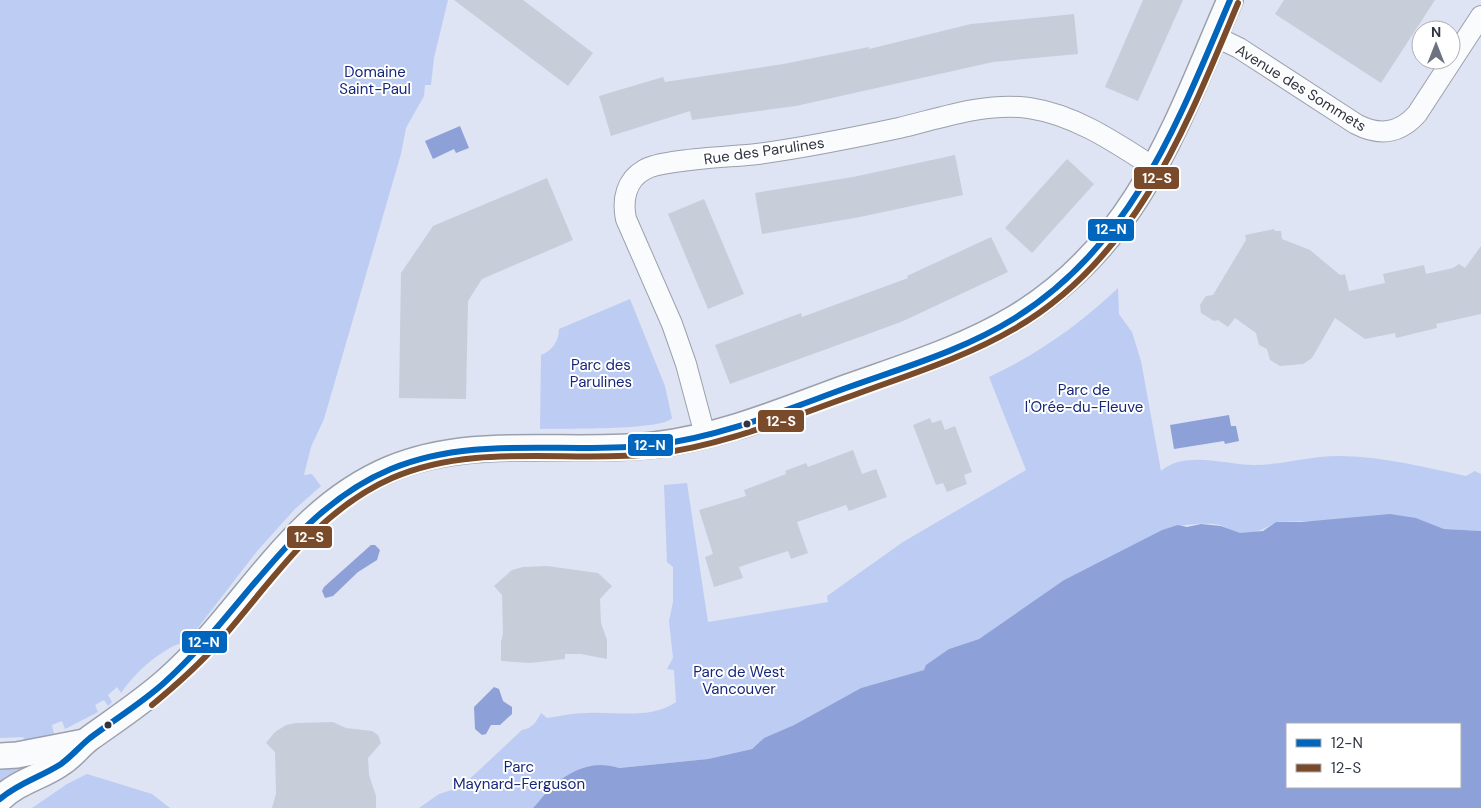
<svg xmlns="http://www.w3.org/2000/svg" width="1481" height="808" viewBox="0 0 1481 808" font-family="'DM Sans',sans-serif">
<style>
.green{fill:#bdccf2}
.water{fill:#8da1d8;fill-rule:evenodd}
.building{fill:#c8cdda}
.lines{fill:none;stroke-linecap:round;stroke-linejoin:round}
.minor-casing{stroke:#9ba0ac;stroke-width:22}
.tertiary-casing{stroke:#9ba0ac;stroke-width:28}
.minor{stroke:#fafbfd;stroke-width:20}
.tertiary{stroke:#fafbfd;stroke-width:25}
.bus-1-casing{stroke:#fff;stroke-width:10}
.bus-2-casing{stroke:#fff;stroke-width:10}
.bus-1{stroke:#0065bd;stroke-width:6}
.bus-2{stroke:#7a4b2a;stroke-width:6}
.bus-dot{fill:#2f3541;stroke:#fff;stroke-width:2}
.labels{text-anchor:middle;stroke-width:4;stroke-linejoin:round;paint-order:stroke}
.park-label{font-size:15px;fill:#16277b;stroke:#fff}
.street-label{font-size:15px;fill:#2f3541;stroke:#fff}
.line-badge{stroke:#fff;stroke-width:2}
.badge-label{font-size:14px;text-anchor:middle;font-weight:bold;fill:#fff}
</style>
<rect width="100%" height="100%" fill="#dee4f3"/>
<g class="green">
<path d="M0,0H448L434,58L431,85H425L424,96L406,128L401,154L324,419L311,447L304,475L312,474L321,486L295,509L258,550L190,638C182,644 173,645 165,651C147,662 133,676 121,693L117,687L108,695L112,702L108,706L104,700L95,705L98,712L65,729L62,721L52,725L54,734L25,742L23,737L0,738Z"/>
<path d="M1118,288L1119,314L1132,332L1141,361L1161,471C1186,450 1225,465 1254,465C1283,465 1312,455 1342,456C1386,457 1423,467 1466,476L1475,471L1481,474V531L1444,529L1416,518L1276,522C1265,529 1251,536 1239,533C1232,532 1227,527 1220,525C1204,522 1177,525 1162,530L1064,580L979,639L949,649L924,670L861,688L794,725L764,738L752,749L708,759L618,768C594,760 573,769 554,785C546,791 540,801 533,808H419L439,794L461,787L522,730C533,728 536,722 541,713L547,718C560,716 573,713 586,713C615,711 651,720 676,702L674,670L667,669L673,658L669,621L673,602V567L667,562L664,485L687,483L708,622L828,602L827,596L903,542L1026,470L989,377C1038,354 1079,325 1118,288Z"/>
<path d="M630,299L665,386L672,418C661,431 562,428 540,429L541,355C552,351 559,341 559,329Z"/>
<path d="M42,759L0,788V764Z"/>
<path d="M87,774L152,794L170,808H32L67,784Z"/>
</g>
<g class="water">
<path d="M460,126L469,148L456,153L454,149L433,159L425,141Z"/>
<path d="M1229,415L1231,426H1236L1239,441L1225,444L1224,441L1174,449L1170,425Z"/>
<path d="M1390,514L1416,518L1444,529L1481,531V808H533C540,801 546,791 554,785C573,769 594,760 619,768L708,759L752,749L764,738L794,725L861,688L924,670L926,665L949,649L979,639L1064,580L1162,530L1178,525L1187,527L1201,524L1221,526L1240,533L1263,531L1276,522H1301ZM1287,724H1460V787H1287Z"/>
<path d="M371,545H375L380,550L377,560L358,572L333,596L325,598L322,591L324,587Z"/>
<path d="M494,687L499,689L503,701L512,707V714L500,725H491L486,734L482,735L475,729L474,707Z"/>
</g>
<g class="building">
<path d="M454,0H523L593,53L568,86Z"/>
<path d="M1143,0H1183L1138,101L1105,87Z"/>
<path d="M1284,0H1435L1381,83L1275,14Z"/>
<path d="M1074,14L1078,54L993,62L796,106L692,120L690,111L611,136L599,96L663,77L665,82L783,64L869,47V49L971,24Z"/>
<path d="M955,155L963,195L860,217L762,234L755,193L853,177Z"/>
<path d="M1067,159L1094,184L1032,253L1005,228Z"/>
<path d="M547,178L573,240L482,279L468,301L466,399L399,398L401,273L433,226Z"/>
<path d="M704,199L744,294L708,309L668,214Z"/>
<path d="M1274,229L1275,231H1281L1282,239L1310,250L1340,275L1345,274L1349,291L1385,283L1383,274L1424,265L1426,274L1453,268L1459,264L1465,268L1481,246V314L1436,324L1437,328L1396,338L1395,333L1365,339L1335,318L1312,358L1303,364L1280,366L1270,360L1267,349L1259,345L1256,333L1235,318L1228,327L1218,320L1214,321L1201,313L1200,305L1206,296L1213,295L1246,240L1245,235Z"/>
<path d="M991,237L1008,272L901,322L730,384L715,345L801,313L802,317L908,278L907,276Z"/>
<path d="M930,418L932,423L941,420L945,430L955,426L972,472L964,475L967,484L947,492L943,483L936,485L913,425Z"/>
<path d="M853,450L862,474L876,469L887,497L849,511L846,505L797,522L808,553L791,559L788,551L739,567L743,578L714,587L705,557L713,554L699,510L746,496L744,490L786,474L785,471L806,463L808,467Z"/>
<path d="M547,566L598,573L612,586L600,599L601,623L607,640V659L581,654H565V659L530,663L501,661V642L503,634L502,595L494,586L512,570L523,567Z"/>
<path d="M333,722L346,728L372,731L378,735L381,743L368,758L369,775L376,796V808H272L276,794L275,752L266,743L275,732L286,725L296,723Z"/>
</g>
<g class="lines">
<defs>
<g id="minor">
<path d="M1214,36L1239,48L1356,124C1379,136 1399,134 1417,114L1481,16"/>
<path d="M705,435L686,364L672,324L626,219C622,200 626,180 644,170C661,159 733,157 757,154C804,148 852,138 899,128C941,118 985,102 1029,108C1076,115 1116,143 1155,168"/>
</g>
<g id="tertiary">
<path d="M0,756L17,755L84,742"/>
<path d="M0,799C19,781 39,778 60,764C72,757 79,746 90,738C115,720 141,703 165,682C245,613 288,512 390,469C474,434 566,455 654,445C721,437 785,410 848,387C904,367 963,349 1015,318C1138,244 1176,124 1230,0"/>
</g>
</defs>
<use href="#minor" class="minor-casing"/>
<use href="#tertiary" class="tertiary-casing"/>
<use href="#minor" class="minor"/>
<use href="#tertiary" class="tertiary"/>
<defs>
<path id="bus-1" d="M0,799C18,783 41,777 61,764C72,756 80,746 90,738C115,719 142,703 165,682C242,613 292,510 391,469C475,434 567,455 654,445C722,437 785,410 849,387C905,367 964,350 1015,318C1133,244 1178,122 1230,0"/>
<path id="bus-2" d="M152,705C175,686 198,666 218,643C272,582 315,512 392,478C474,442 568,463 654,454C723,446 788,418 854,395C908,375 964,358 1014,329C1136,259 1186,127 1238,3"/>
</defs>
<use href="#bus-1" class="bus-1-casing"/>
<use href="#bus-2" class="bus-2-casing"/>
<use href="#bus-1" class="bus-1"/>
<use href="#bus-2" class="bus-2"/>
</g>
<g class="bus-dot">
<circle cx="747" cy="424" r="4.5"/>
<circle cx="108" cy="725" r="4.5"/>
</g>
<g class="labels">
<g class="park-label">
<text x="375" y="77">Domaine<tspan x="375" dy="17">Saint-Paul</tspan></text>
<text x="601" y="370">Parc des<tspan x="601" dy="17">Parulines</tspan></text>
<text x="1084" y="395">Parc de<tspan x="1084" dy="17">l'Orée-du-Fleuve</tspan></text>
<text x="739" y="677">Parc de West<tspan x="739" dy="17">Vancouver</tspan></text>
<text x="519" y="772">Parc<tspan x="519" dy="17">Maynard-Ferguson</tspan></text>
</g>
<g class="street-label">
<text transform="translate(1301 88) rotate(32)" y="5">Avenue des Sommets</text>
<text transform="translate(764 151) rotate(-8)" y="5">Rue des Parulines</text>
</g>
</g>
<g class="line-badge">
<rect x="1133" y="166" width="47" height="24" rx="5" fill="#7a4b2a"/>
<rect x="1087" y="218" width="48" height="24" rx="5" fill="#0065bd"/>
<rect x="757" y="409" width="48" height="24" rx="5" fill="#7a4b2a"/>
<rect x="627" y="433" width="47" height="24" rx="5" fill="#0065bd"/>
<rect x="286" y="525" width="47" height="24" rx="5" fill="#7a4b2a"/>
<rect x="181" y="630" width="47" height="24" rx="5" fill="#0065bd"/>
</g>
<g class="badge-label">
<text x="1157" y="183">12-S</text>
<text x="1111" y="234">12-N</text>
<text x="781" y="426">12-S</text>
<text x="650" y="450">12-N</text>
<text x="309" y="542">12-S</text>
<text x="204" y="647">12-N</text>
</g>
<rect x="1286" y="723" width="175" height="65" fill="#ffffff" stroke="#acaeb3"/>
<rect x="1296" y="739" width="25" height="8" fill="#0065bd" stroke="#acaeb3"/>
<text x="1331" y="748" font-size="15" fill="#2f3541">12-N</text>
<rect x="1296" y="764" width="25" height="8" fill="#7a4b2a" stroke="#acaeb3"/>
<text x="1331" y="773" font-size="15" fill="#2f3541">12-S</text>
<g transform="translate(1436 45)"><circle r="24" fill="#ffffff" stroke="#acaeb3"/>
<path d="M0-4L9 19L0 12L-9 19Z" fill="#6c727f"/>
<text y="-8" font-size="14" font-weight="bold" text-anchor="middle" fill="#2f3541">N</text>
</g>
</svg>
